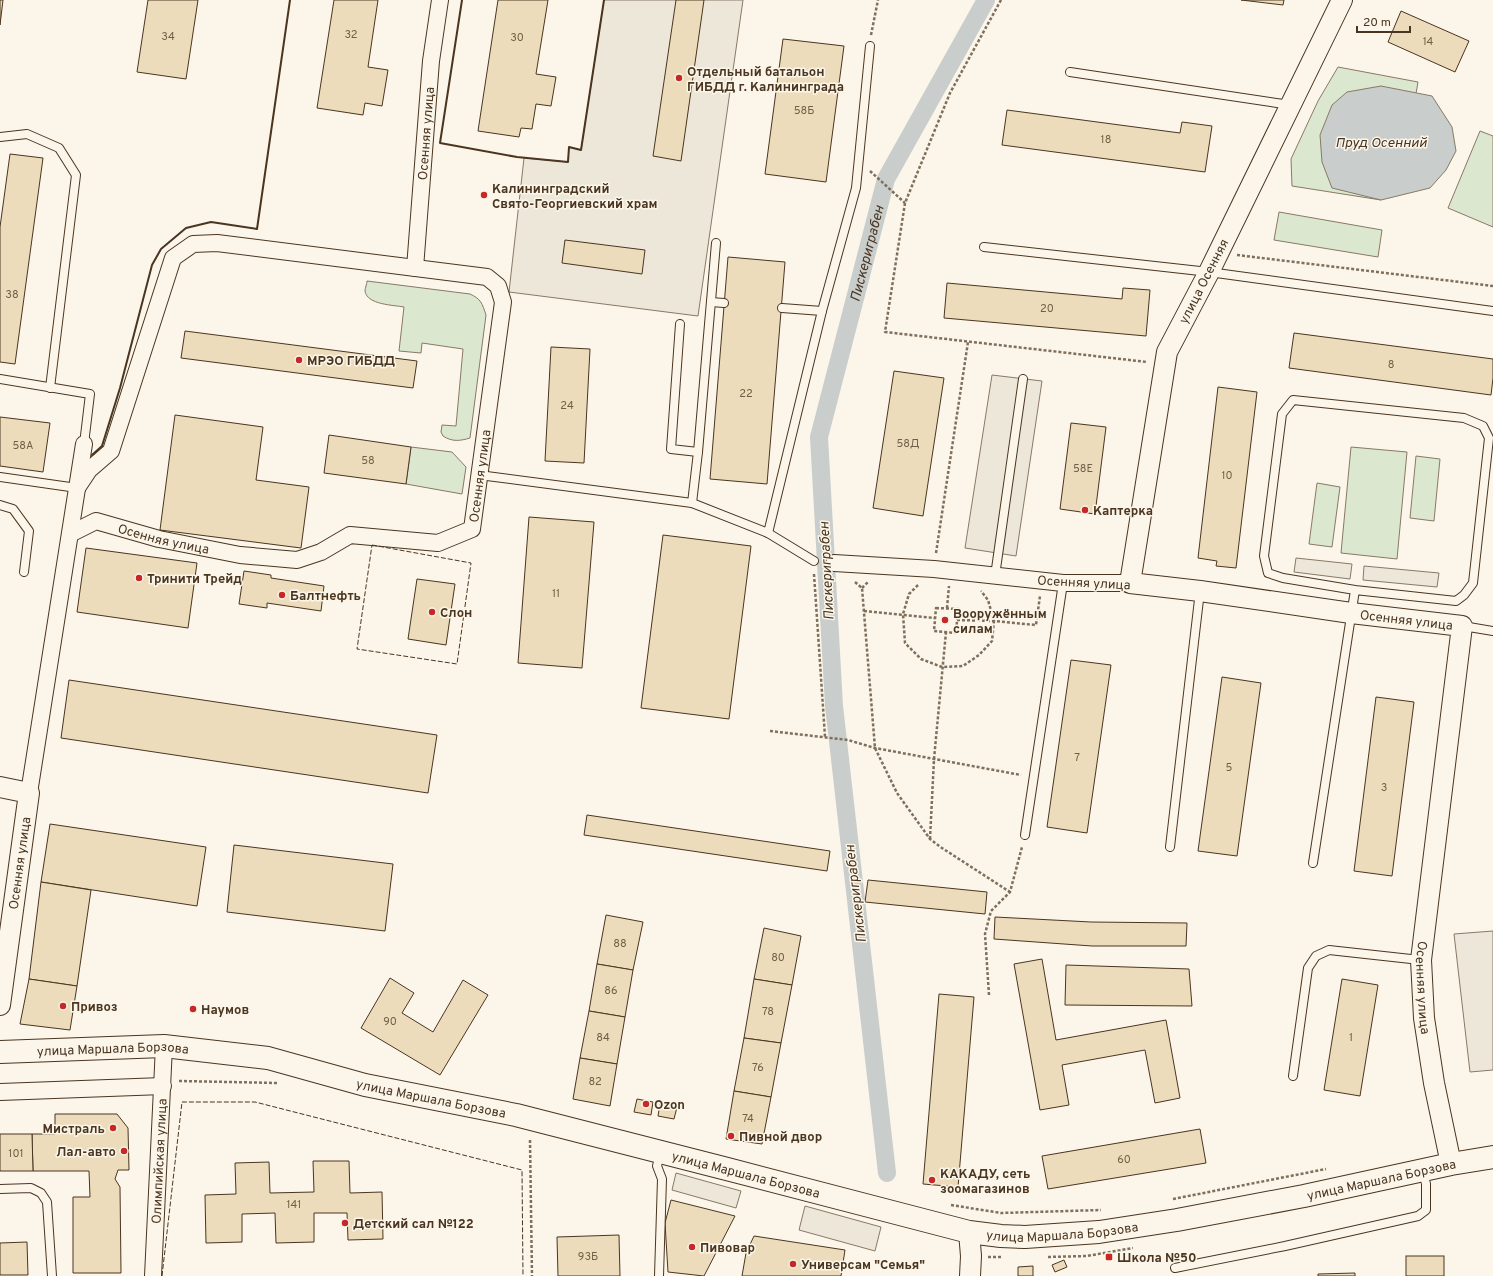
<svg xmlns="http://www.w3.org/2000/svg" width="1493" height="1276" viewBox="0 0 1493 1276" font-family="Overpass,sans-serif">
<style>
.green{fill:#dce7d0;stroke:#887966}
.parking{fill:#ede7d9;stroke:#887966}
.water{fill:#c9cecd;stroke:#887966}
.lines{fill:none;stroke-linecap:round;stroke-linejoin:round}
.canal{stroke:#c9cecd;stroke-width:18}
.building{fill:#ecdcbc;stroke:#4a3520}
.service-casing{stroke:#4a3520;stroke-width:10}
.minor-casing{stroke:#4a3520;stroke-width:18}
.tertiary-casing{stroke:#4a3520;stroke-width:22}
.secondary-casing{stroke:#4a3520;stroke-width:24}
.path{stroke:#7f6f5c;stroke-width:2.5;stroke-dasharray:3 2;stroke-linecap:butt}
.service{stroke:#fbf6e9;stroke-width:8}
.minor{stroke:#fbf6e9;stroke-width:16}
.tertiary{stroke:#fbf6e9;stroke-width:20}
.secondary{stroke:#fbf6e9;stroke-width:22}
.fence{stroke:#4a3520;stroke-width:1;stroke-dasharray:5 2;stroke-linecap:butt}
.wall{stroke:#4a3520;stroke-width:2}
.poi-dot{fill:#c62828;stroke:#fbf6e9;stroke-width:1.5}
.labels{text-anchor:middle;stroke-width:3;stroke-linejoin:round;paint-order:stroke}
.number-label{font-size:11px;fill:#725f47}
.poi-label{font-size:13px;font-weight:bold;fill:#4a3520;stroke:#fbf6e9;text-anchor:start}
.street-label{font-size:13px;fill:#4a3520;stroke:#fbf6e9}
.water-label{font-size:14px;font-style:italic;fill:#4a3520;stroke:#fbf6e9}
</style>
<rect width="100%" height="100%" fill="#fbf6e9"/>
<g class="green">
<path d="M1338,67L1418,82L1408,140L1381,200L1292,186L1291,159L1318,101Z"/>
<path d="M1480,131L1493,136V227L1448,208Z"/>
<path d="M1279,212L1382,230L1378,257L1274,240Z"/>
<path d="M367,281L470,294C481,299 482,303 486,315L470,438C460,441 452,442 443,436L441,432L442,425L456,426L463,349L422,343L421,353L399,351L404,307C394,305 367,305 365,291C365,288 367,284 367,281Z"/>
<path d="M411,447L452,452L466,467L462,494L406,484Z"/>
<path d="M1351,447L1407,452L1397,559L1341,553Z"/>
<path d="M1416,456L1440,459L1434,521L1410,518Z"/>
<path d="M1317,483L1340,487L1332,547L1309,544Z"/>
</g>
<g class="parking">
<path d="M604,0H743L698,316L509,292L524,158L568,162L569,147L581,150Z"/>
<path d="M992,375L1042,381L1016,556L965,548Z"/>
<path d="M1296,558L1352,564L1350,579L1294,572Z"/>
<path d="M1364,566L1439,573L1437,587L1363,580Z"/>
<path d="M1493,931V1070L1470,1072L1454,934Z"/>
<path d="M676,1173L741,1191L736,1208L672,1190Z"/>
<path d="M805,1206L881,1227L875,1251L799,1230Z"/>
</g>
<path class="water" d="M1381,86L1432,96L1452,127L1456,151L1446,170L1430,188L1381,200L1332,188L1322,162L1320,135L1332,105L1347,92Z"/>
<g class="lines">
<path class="canal" id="s1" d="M887,1173L834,706L819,437L886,179L986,0"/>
</g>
<g class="building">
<path d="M0,0H3L0,25Z"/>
<path d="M148,0H198L186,79L137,72Z"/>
<path d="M334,0H378L368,67L388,70L382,106L365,103L363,115L317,108Z"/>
<path d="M498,0H548L536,74L556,77L551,106L536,104L532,129L521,128L519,137L478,131Z"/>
<path d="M676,0H704L681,161L653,156Z"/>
<path d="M1241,0H1284L1283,5Z"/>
<path d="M1401,11L1469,41L1455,72L1388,42Z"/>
<path d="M783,39L844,46L826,182L765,174Z"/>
<path d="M1007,110L1180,133L1182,122L1212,126L1205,172L1002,145Z"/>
<path d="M10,154L43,158L15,364L0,362V227Z"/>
<path d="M565,240L645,250L642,274L562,263Z"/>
<path d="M728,257L785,262L767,484L710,479Z"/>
<path d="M947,283L1122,299L1123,288L1150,290L1146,336L944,318Z"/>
<path d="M185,331L417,361L413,388L181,358Z"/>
<path d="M1294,333L1493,359V378L1491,395L1289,368Z"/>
<path d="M551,347L590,349L584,463L545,461Z"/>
<path d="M894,371L944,378L923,516L873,508Z"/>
<path d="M1218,387L1257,392L1236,568L1216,566L1217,561L1198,558Z"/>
<path d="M175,415L263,427L256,480L309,487L301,548L160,530Z"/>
<path d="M0,417L50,423L43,472L0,466Z"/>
<path d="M1071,423L1106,427L1095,514L1060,509Z"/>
<path d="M329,435L411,447L406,484L324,473Z"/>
<path d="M529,517L594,522L582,668L518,663Z"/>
<path d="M663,535L751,546L729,719L641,708Z"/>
<path d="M86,548L197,563L188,628L77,612Z"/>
<path d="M244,571L271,575V578L324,586L321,611L267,603V608L239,604Z"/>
<path d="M417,579L455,584L446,645L408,639Z"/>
<path d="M1071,660L1111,665L1087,833L1047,827Z"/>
<path d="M1222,677L1261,683L1237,856L1198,851Z"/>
<path d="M69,680L437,735L428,793L61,738Z"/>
<path d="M1376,697L1414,702L1392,876L1354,871Z"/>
<path d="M587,815L830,851L827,871L584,835Z"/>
<path d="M50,824L206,847L197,906L41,882Z"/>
<path d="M234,845L393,864L385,931L227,912Z"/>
<path d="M868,880L987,892L985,914L865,902Z"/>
<path d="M41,882L91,890L77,986L29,979Z"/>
<path d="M606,915L643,922L633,970L597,964Z"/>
<path d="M995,917L1091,922L1187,923L1186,946H1092L994,939Z"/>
<path d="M764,928L801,936L792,985L754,979Z"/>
<path d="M1042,959L1056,1040L1166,1020L1180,1098L1155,1103L1145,1050L1062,1065L1069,1105L1040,1110L1014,964Z"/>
<path d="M597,964L633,970L625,1017L589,1011Z"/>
<path d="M1066,965L1189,969L1192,1006L1065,1005Z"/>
<path d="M390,978L414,993L402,1013L433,1032L463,980L488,995L440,1075L361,1028Z"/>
<path d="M29,979L77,986L70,1030L20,1024Z"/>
<path d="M754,979L792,985L781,1043L744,1038Z"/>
<path d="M1342,979L1378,985L1360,1096L1324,1090Z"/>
<path d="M939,994L974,997L958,1187L923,1184Z"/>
<path d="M589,1011L625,1017L617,1064L580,1058Z"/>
<path d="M744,1038L781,1043L771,1097L734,1091Z"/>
<path d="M580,1058L617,1064L610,1106L573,1099Z"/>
<path d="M734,1091L771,1097L762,1144L726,1139Z"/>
<path d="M637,1099L653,1102L651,1115L634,1112Z"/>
<path d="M660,1104L677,1107L674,1119L658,1116Z"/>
<path d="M55,1114H117L128,1128L129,1170H118L115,1179L120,1187L121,1273H73V1197H90L89,1171H33L32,1134H55Z"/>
<path d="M1200,1129L1206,1163L1048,1189L1042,1156Z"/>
<path d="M0,1134H32L33,1171H0Z"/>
<path d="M313,1161H349L350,1193L382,1192L383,1239L348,1240L347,1213H314V1242L276,1243L275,1213L242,1214V1242L206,1243L205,1195L236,1194L235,1163L269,1162L270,1193L314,1192Z"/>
<path d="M671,1200L735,1216L704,1276L668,1272L665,1223Z"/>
<path d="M619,1235L620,1276H558L557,1237Z"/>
<path d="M754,1236L845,1250L841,1276H742L746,1253Z"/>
<path d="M27,1242L28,1275H0V1243Z"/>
<rect x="1406" y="1256" width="38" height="20"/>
<path d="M1064,1260L1067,1267L1055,1272L1052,1265Z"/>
<path d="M1033,1266V1276H1018V1267Z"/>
<path d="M1355,1273V1276H1318V1274Z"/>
</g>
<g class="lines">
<defs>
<g id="service">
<path d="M1070,72L1290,105"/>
<path d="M0,137L27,134L59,148L76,175L50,388"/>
<path d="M984,247L1209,272L1493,311"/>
<path d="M711,302L724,303"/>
<path d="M782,308L822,311"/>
<path d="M680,324L671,449L698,452"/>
<path d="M0,379L90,394L84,444"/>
<path d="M479,475L692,503L768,533L822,311L856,188L870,46"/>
<path d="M0,477L77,488"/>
<path d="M692,503L698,452L716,243"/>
<path d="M0,505L13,509L29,531L24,572"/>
<path d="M768,533L814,561"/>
<path d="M995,576L1023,379"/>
<path d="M1463,626L1493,631"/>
<path d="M1025,835L1063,583"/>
<path d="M1170,847L1200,591"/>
<path d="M1313,863L1355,590L1456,601L1464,595L1473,583L1489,438L1483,426L1464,418L1293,400L1282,414L1264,556L1268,573L1283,578L1355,590"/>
<path d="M1293,1076L1308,968L1316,956L1329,950L1420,960"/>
<path d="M0,1189L31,1188L41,1193L47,1202L52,1276"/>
<path d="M1175,1268L1285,1246L1418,1216L1426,1210V1184L1423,1171"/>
<path d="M659,1276L662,1179L657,1166L660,1153"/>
</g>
<g id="minor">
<path id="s2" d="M415,268L431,61L440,0"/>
<path id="s3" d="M70,534L96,521L159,539L240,555L297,560L321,552L350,535L438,543L472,529L503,302L498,286L487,277L217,243L193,244L173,258L111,451L89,470L77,488"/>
<path d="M834,563L934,569L1063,583H1130"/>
<path d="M29,793L84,444"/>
<path d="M0,1092L163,1086"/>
<path id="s4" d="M153,1276L164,1046"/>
</g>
<g id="tertiary">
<path id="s5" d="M1342,0L1209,272L1167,352L1130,583L1200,591L1351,613L1462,626L1421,960L1424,1018L1434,1083L1451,1164"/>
<path d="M0,787L29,793L0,1005"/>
<path d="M969,1232L971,1256L970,1276"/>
</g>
<g id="secondary">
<path id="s6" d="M0,1052L164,1046L268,1058L365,1085L516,1115L727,1169L969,1232L1001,1236L1025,1237L1099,1232L1177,1220L1304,1196L1451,1164L1493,1157"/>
</g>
</defs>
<use href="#service" class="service-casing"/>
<use href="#minor" class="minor-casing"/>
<use href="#tertiary" class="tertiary-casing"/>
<use href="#secondary" class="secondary-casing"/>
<g class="path">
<path d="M1001,0L950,93L905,203L885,332L1147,362"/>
<path d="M871,35L878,0"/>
<path d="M870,171L905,203"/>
<path d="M1237,255L1493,286"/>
<path d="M936,553L968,342"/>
<path d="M814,574L825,737"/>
<path d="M855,582L862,588L875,748L897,793L930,839L942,848L1010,892"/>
<path d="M918,585L909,594L903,614L905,643L921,659L942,667L963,666L979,655L992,641L994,621L988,600L981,591"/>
<path d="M862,588L869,581"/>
<path d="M936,608L958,609L956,633L934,631Z"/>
<path d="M947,608L949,586"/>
<path d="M864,611L935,618"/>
<path d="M957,620L994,621L1036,625L1040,596"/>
<path d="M770,731L848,740L875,748L1021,775"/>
<path d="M930,839L934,759L946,632"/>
<path d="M989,995L985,934L991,911L1010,892L1022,847"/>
<path d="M179,1081L278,1083"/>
<path d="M530,1140L532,1276"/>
<path d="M1173,1199L1326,1169"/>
<path d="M951,1205L1001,1213L1101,1210"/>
<path d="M988,1257H1003"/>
<path d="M1048,1257L1087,1256L1133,1248"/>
</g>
<use href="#service" class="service"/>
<use href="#minor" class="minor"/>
<use href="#tertiary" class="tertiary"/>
<use href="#secondary" class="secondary"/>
<g class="fence">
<path d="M372,545L471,563L457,664L357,649Z"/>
<path d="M162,1276L182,1102H255L522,1170L523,1276"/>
</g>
<g class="wall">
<path d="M462,0L440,143L517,157L568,162L569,147L581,150L604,0"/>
<path d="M92,455L102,446L120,388L152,265L161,249L186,228L211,222L257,229L290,0"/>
</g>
</g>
<g class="poi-dot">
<circle cx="679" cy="78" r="4"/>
<circle cx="484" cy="195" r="4"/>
<circle cx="299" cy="360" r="4"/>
<circle cx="1085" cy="510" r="4"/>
<circle cx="139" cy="578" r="4"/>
<circle cx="282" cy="595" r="4"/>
<circle cx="432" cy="612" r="4"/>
<circle cx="945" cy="620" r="4"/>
<circle cx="63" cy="1006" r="4"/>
<circle cx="193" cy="1009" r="4"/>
<circle cx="646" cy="1104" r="4"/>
<circle cx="113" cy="1128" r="4"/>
<circle cx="731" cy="1136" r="4"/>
<circle cx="124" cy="1151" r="4"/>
<circle cx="932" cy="1180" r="4"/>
<circle cx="345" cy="1223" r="4"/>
<circle cx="692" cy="1247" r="4"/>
<rect x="1105" y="1253" width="8" height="8" rx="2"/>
<circle cx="793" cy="1264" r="4"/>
</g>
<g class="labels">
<g class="number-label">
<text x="351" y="38">32</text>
<text x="168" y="40">34</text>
<text x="517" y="41">30</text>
<text x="1428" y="45">14</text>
<text x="804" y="114">58Б</text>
<text x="1106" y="143">18</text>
<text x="12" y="298">38</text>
<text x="1047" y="312">20</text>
<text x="1391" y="368">8</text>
<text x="746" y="397">22</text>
<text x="567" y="409">24</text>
<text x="908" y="447">58Д</text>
<text x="23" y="449">58А</text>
<text x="368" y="464">58</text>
<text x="1083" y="472">58Е</text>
<text x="1227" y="479">10</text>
<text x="556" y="597">11</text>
<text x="1077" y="761">7</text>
<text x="1229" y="771">5</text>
<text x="1384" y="791">3</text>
<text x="620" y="947">88</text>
<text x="778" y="961">80</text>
<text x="611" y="994">86</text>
<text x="768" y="1015">78</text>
<text x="390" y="1025">90</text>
<text x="603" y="1041">84</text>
<text x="1351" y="1041">1</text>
<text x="758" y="1071">76</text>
<text x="595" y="1085">82</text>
<text x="748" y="1122">74</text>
<text x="16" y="1157">101</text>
<text x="1124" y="1163">60</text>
<text x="294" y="1208">141</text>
<text x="588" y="1260">93Б</text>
</g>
<g class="poi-label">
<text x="687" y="76">Отдельный батальон<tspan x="687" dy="15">ГИБДД г. Калининграда</tspan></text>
<text x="492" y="193">Калининградский<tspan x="492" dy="15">Свято-Георгиевский храм</tspan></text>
<text x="307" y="365">МРЭО ГИБДД</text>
<text x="1093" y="515">Каптерка</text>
<text x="147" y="583">Тринити Трейд</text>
<text x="290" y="600">Балтнефть</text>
<text x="440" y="617">Слон</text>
<text x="953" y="618">Вооружённым<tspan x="953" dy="15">силам</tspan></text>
<text x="71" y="1011">Привоз</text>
<text x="201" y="1014">Наумов</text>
<text x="654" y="1109">Ozon</text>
<text x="105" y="1133" text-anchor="end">Мистраль</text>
<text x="739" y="1141">Пивной двор</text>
<text x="116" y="1156" text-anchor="end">Лал-авто</text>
<text x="940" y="1178">КАКАДУ, сеть<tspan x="940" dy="15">зоомагазинов</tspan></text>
<text x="353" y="1228">Детский сал №122</text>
<text x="700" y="1252">Пивовар</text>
<text x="1117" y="1262">Школа №50</text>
<text x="801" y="1269">Универсам "Семья"</text>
</g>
<g class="street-label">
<text dy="5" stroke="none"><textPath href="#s2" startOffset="135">Осенняя улица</textPath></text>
<text transform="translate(1203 281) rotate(-63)" y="5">улица Осенняя</text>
<text dy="5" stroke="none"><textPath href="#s3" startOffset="472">Осенняя улица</textPath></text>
<text dy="5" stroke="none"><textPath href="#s3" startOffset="99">Осенняя улица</textPath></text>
<text transform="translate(1084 582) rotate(3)" y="5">Осенняя улица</text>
<text dy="5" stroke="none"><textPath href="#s5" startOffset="906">Осенняя улица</textPath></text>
<text transform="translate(19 863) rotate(-82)" y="5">Осенняя улица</text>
<text dy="5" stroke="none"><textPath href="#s5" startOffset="1326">Осенняя улица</textPath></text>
<text dy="5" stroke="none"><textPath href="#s6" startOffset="113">улица Маршала Борзова</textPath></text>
<text dy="5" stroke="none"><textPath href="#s6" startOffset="437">улица Маршала Борзова</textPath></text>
<text dy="5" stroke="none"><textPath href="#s4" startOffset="115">Олимпийская улица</textPath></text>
<text dy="5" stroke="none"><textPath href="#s6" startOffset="761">улица Маршала Борзова</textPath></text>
<text dy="5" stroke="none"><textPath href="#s6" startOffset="1409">улица Маршала Борзова</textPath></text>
<text dy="5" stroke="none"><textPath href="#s6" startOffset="1085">улица Маршала Борзова</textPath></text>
</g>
<g class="water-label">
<text x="1381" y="147">Пруд Осенний</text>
<text dy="5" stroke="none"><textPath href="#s1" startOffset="929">Пискериграбен</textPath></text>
<text transform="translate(826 571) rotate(-93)" y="5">Пискериграбен</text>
<text transform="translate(855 894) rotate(-97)" y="5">Пискериграбен</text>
</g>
</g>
<path d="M1357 26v6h53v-6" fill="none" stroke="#4a3520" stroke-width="2"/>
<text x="1363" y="26" font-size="12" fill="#4a3520" stroke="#fbf6e9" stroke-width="3" paint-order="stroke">20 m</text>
</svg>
